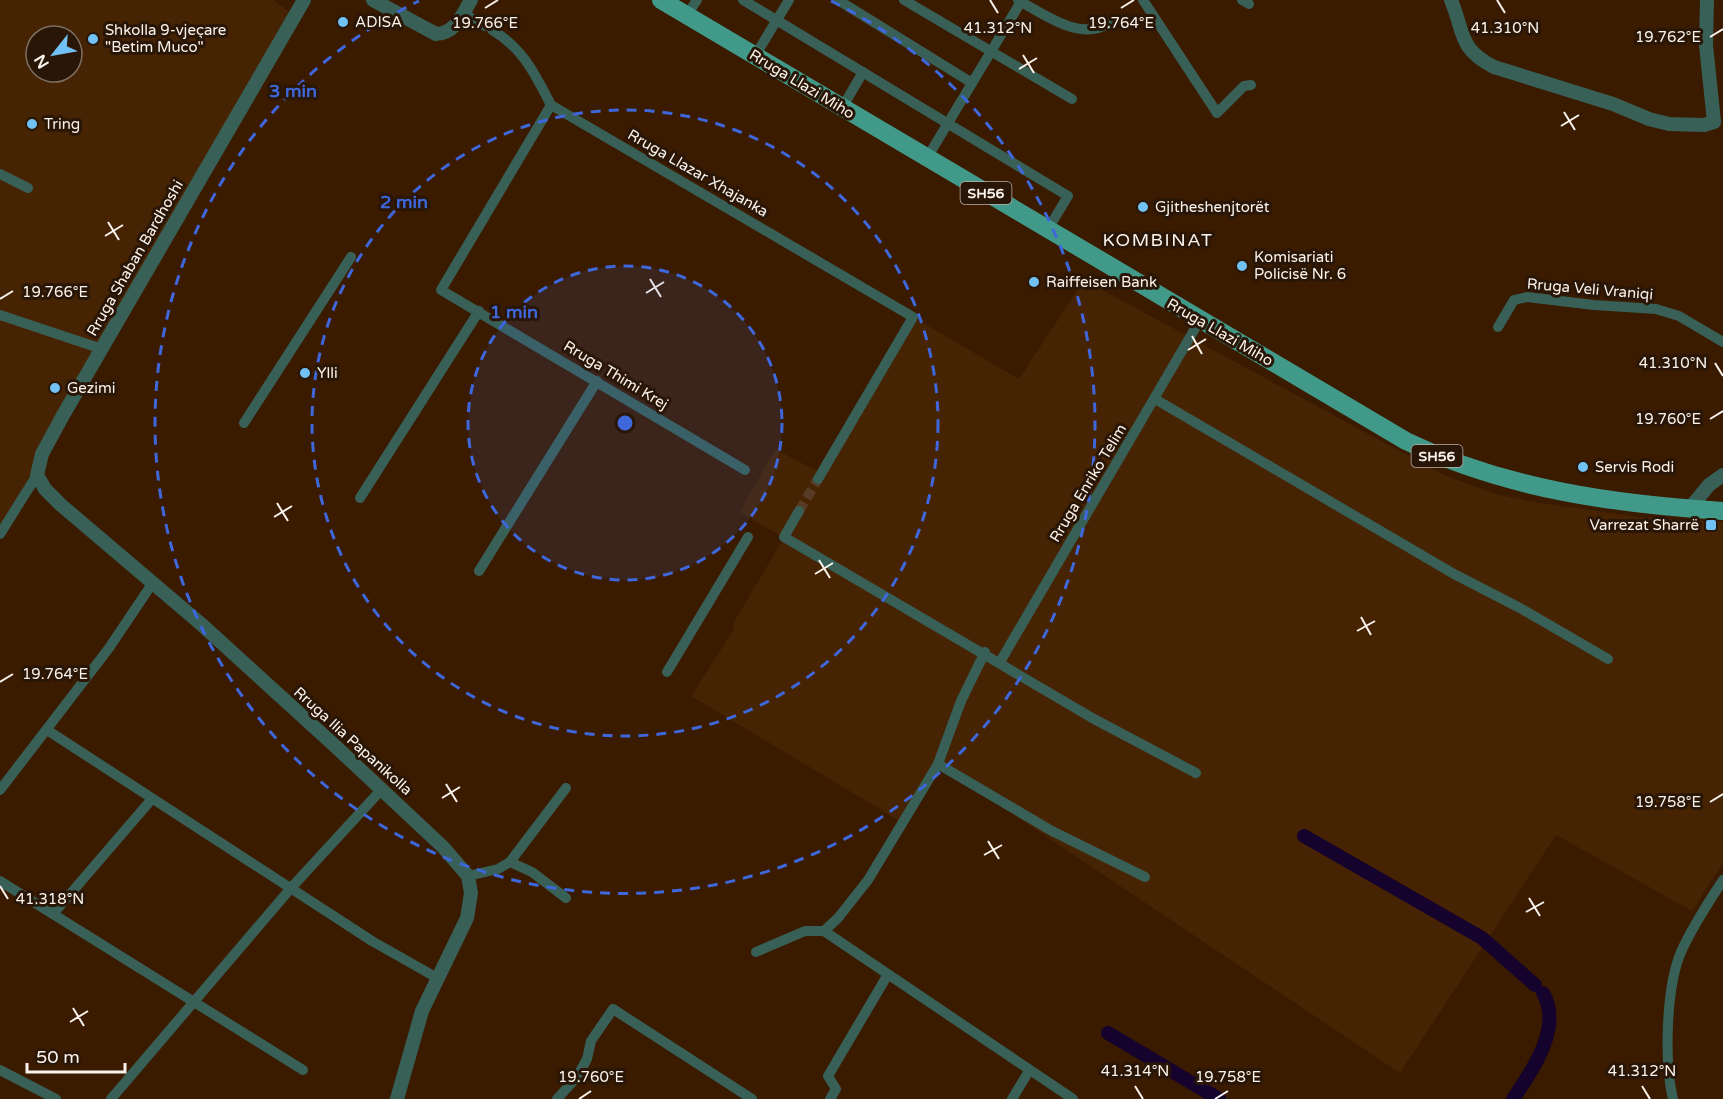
<svg xmlns="http://www.w3.org/2000/svg" width="1723" height="1099" viewBox="0 0 1723 1099" font-family="'Varela Round',sans-serif">
<style>
.built{fill:#462302;fill-rule:evenodd}
.lines{fill:none;stroke-linecap:round;stroke-linejoin:round}
.canal{stroke:#15022d;stroke-width:14}
.minor-tunnel{stroke:#573b24;stroke-width:10;stroke-dasharray:10 5;stroke-linecap:butt}
.minor{stroke:#386057;stroke-width:10}
.tertiary{stroke:#386057;stroke-width:14}
.primary{stroke:#419a89;stroke-width:18}
.ticks{fill:none;stroke:#faf3ed;stroke-width:2}
.ring{fill:none;stroke:#3e67db;stroke-width:3;stroke-dasharray:10 8}
.poi-dot{fill:#71c1f5;stroke:#291606;stroke-width:2}
.labels{text-anchor:middle;stroke-width:6;stroke-linejoin:round;paint-order:stroke}
.shield{fill:#291606;stroke:#bbb1a8;stroke-width:1.5}
.shield-label{font-size:14px;font-weight:bold;fill:#faf3ed}
.poi-label{font-size:15px;fill:#faf3ed;stroke:#291606;text-anchor:start}
.street-label{font-size:15px;fill:#faf3ed;stroke:#291606}
.quarter-label{font-size:18px;letter-spacing:1.5px;fill:#faf3ed;stroke:#291606}
.ticks-label{font-size:15px;text-anchor:middle;fill:#faf3ed;stroke:#291606;stroke-width:6;stroke-linejoin:round;paint-order:stroke}
.centre{fill:#3e67db;stroke:#291606;stroke-width:3}
.ring-label{font-size:18px;text-anchor:middle;font-weight:bold;fill:#3e67db;stroke:#291606;stroke-width:6;stroke-linejoin:round;paint-order:stroke}
</style>
<rect width="100%" height="100%" fill="#3a1b00"/>
<g class="built">
<path d="M0,0H273L295,16L42,454L0,532ZM36,36H72V72H36Z"/>
<path d="M1084,280L1444,475L1496,494L1534,502L1639,517L1723,522V863L1692,911L1556,835L1400,1073L938,764L903,823L691,696L733,631L735,620L784,538L740,512L775,449L821,473L913,317L1019,379Z"/>
</g>
<g class="lines">
<g class="canal">
<path d="M1304,836L1482,938L1535,985"/>
<path d="M1108,1033L1219,1099"/>
<path d="M1513,1099C1532,1071 1563,1027 1543,993"/>
</g>
<path class="minor-tunnel" d="M799,511L818,479"/>
<g class="minor">
<path d="M743,0L1068,196L1048,229"/>
<path d="M838,0L972,83"/>
<path d="M904,0L1072,99"/>
<path d="M1018,0C1043,14 1081,42 1109,23"/>
<path d="M1143,0L1217,113L1244,86L1251,85"/>
<path d="M1242,0L1249,4"/>
<path d="M463,13L485,26"/>
<path d="M687,15L697,0"/>
<path d="M492,30C523,48 535,74 551,105L913,317L818,479"/>
<path d="M755,56L789,0"/>
<path d="M551,105L441,290L745,470"/>
<path d="M842,108L863,72"/>
<path d="M927,158L1022,0"/>
<path d="M0,174L28,188"/>
<path d="M0,315L102,349"/>
<path d="M1498,327L1514,300L1527,297L1594,305L1656,309L1679,316L1723,342"/>
<path d="M1155,399L1454,574L1520,608L1608,659"/>
<path d="M244,423L351,257"/>
<path d="M360,498L479,311"/>
<path d="M799,511L784,537L1094,719L1196,773"/>
<path d="M0,534L37,475"/>
<path d="M479,571L597,381"/>
<path d="M1000,662L1200,320"/>
<path d="M667,672L748,537"/>
<path d="M47,730L372,941L439,979"/>
<path d="M938,764L1052,831L1145,877"/>
<path d="M0,790L109,648L152,584"/>
<path d="M510,862L532,872L566,898"/>
<path d="M468,876L498,869L510,862L566,788"/>
<path d="M0,881L303,1070"/>
<path d="M53,914L151,800"/>
<path d="M824,931L1073,1099"/>
<path d="M756,952L805,931H824L838,918L868,880L938,764L961,701L985,652"/>
<path d="M0,1070L56,1099"/>
<path d="M111,1099L291,888L382,789"/>
<path d="M557,1099L577,1077L587,1059L591,1041L613,1009L752,1099"/>
<path d="M830,1099L836,1089L828,1076L887,976"/>
<path d="M1012,1099L1029,1071"/>
<path d="M1673,1099C1664,1062 1666,987 1681,952C1692,927 1708,903 1723,880"/>
</g>
<g class="tertiary">
<path d="M304,0L62,417L42,454L37,475L45,489L61,505L201,624L334,745L443,847L468,876L471,893L467,918L422,1011L397,1099"/>
<path d="M373,0L436,34C456,33 462,15 471,0"/>
<path d="M1451,0C1465,34 1458,48 1494,67L1613,104L1649,119L1669,124L1704,125L1714,122L1706,45L1707,0"/>
<path d="M1690,508L1709,485L1723,475"/>
</g>
<path class="primary" d="M661,0L1406,441C1505,489 1614,504 1723,511"/>
</g>
<path class="ticks" d="M990,0L998,13M1497,0L1505,13M485,8L498,0M1121,8L1134,0M1710,37L1723,29M1023,55L1034,73M1019,69L1037,58M1564,112L1575,130M1561,126L1579,115M108,222L119,240M105,236L123,225M650,279L661,297M646,293L664,282M0,299L13,291M1192,336L1202,354M1188,350L1206,339M1715,363L1723,376M1710,419L1723,411M277,503L288,521M274,517L292,506M819,560L830,578M815,574L833,563M1361,617L1371,635M1357,631L1375,621M0,682L13,674M446,784L457,802M442,798L460,787M1710,802L1723,794M988,841L999,859M984,855L1002,845M0,886L8,899M1529,898L1540,916M1526,912L1544,902M73,1008L84,1026M70,1022L88,1011M1135,1086L1143,1099M1642,1086L1650,1099M579,1099L591,1091M1215,1099L1228,1091"/>
<circle cx="625" cy="423" r="157" fill="#3e67db" fill-opacity=".12"/>
<g class="ring">
<circle cx="625" cy="423" r="157"/>
<circle cx="625" cy="423" r="313"/>
<path d="M831 1A470 470 0 1 1 419 1"/>
</g>
<g class="poi-dot">
<circle cx="343" cy="22" r="6"/>
<circle cx="93" cy="39" r="6"/>
<circle cx="32" cy="124" r="6"/>
<circle cx="1143" cy="207" r="6"/>
<circle cx="1242" cy="266" r="6"/>
<circle cx="1034" cy="282" r="6"/>
<circle cx="305" cy="373" r="6"/>
<circle cx="55" cy="388" r="6"/>
<circle cx="1583" cy="467" r="6"/>
<rect x="1705" y="519" width="12" height="12" rx="3"/>
</g>
<g class="labels">
<g class="shield">
<rect x="960.5" y="182" width="51" height="22" rx="4.5"/>
<rect x="1411.5" y="445" width="51" height="22" rx="4.5"/>
</g>
<g class="shield-label">
<text x="986" y="198">SH56</text>
<text x="1437" y="461">SH56</text>
</g>
<g class="poi-label">
<text x="355" y="27">ADISA</text>
<text x="105" y="35">Shkolla 9-vjeçare<tspan x="105" dy="17">"Betim Muco"</tspan></text>
<text x="44" y="129">Tring</text>
<text x="1155" y="212">Gjitheshenjtorët</text>
<text x="1254" y="262">Komisariati<tspan x="1254" dy="17">Policisë Nr. 6</tspan></text>
<text x="1046" y="287">Raiffeisen Bank</text>
<text x="317" y="378">Ylli</text>
<text x="67" y="393">Gezimi</text>
<text x="1595" y="472">Servis Rodi</text>
<text x="1699" y="530" text-anchor="end">Varrezat Sharrë</text>
</g>
<g class="street-label">
<text transform="translate(802 84) rotate(31)" y="5">Rruga Llazi Miho</text>
<text transform="translate(698 173) rotate(30)" y="5">Rruga Llazar Xhajanka</text>
<text transform="translate(135 258) rotate(-60)" y="5">Rruga Shaban Bardhoshi</text>
<text transform="translate(1590 289) rotate(5)" y="5">Rruga Veli Vraniqi</text>
<text transform="translate(1220 332) rotate(30)" y="5">Rruga Llazi Miho</text>
<text transform="translate(616 375) rotate(31)" y="5">Rruga Thimi Krej</text>
<text transform="translate(1088 483) rotate(-59)" y="5">Rruga Enriko Telim</text>
<text transform="translate(353 741) rotate(42)" y="5">Rruga Ilia Papanikolla</text>
</g>
<g class="quarter-label">
<text x="1158" y="246">KOMBINAT</text>
</g>
</g>
<g class="ticks-label">
<text x="1121" y="28">19.764°E</text>
<text x="485" y="28">19.766°E</text>
<text x="998" y="33">41.312°N</text>
<text x="1505" y="33">41.310°N</text>
<text x="1668" y="42">19.762°E</text>
<text x="55" y="297">19.766°E</text>
<text x="1673" y="368">41.310°N</text>
<text x="1668" y="424">19.760°E</text>
<text x="55" y="679">19.764°E</text>
<text x="1668" y="807">19.758°E</text>
<text x="50" y="904">41.318°N</text>
<text x="1135" y="1076">41.314°N</text>
<text x="1642" y="1076">41.312°N</text>
<text x="591" y="1082">19.760°E</text>
<text x="1228" y="1082">19.758°E</text>
</g>
<circle cx="625" cy="423" r="9" class="centre"/>
<g class="ring-label">
<text x="293" y="97">3 min</text>
<text x="404" y="208">2 min</text>
<text x="514" y="318">1 min</text>
</g>
<g transform="translate(54 54) rotate(239)"><circle r="28" fill="#291606" stroke="#7d6e62" stroke-width="1.5"/>
<path d="M0-4.5L10 22L0 15L-10 22Z" fill="#71c1f5"/>
<text y="-9" font-size="16" font-weight="bold" text-anchor="middle" fill="#faf3ed">N</text>
</g>
<path d="M27 1063v9h98v-9" fill="none" stroke="#faf3ed" stroke-width="3"/>
<text x="36" y="1063" font-size="18" fill="#faf3ed" stroke="#291606" stroke-width="4.5" paint-order="stroke">50 m</text>
</svg>
